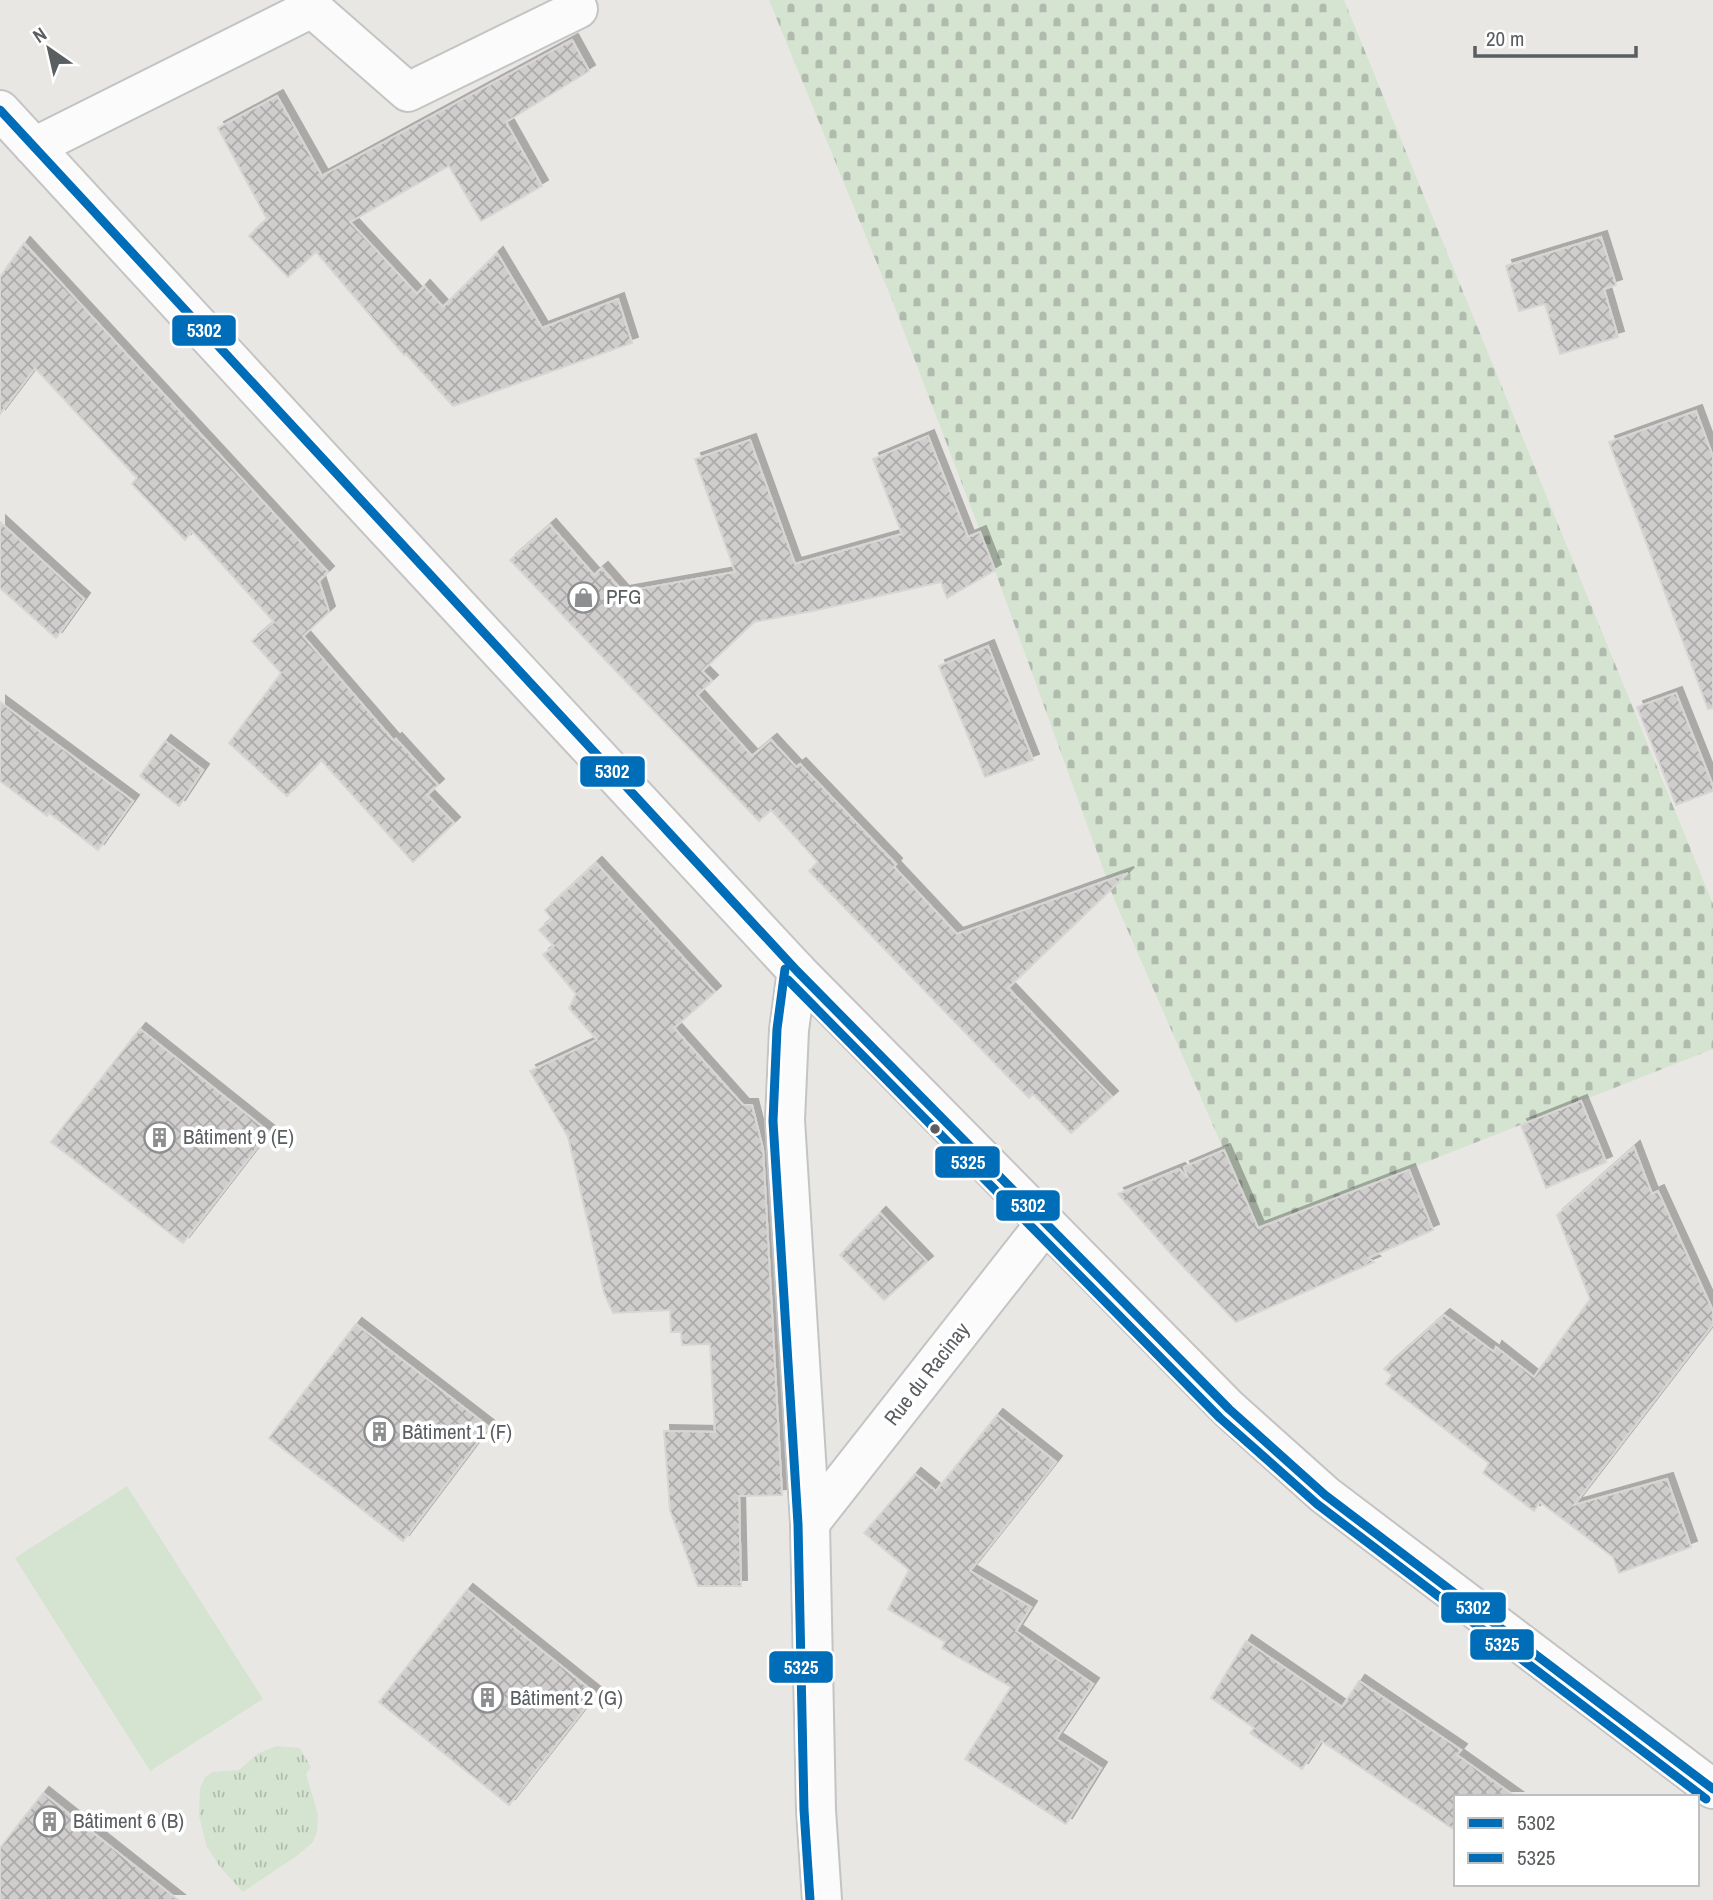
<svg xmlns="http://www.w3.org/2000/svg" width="1713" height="1900" viewBox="0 0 1713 1900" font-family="'Archivo Narrow',sans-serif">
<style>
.grass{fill:#d5e3d1}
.cemetery{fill:url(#cemetery-stones)}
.park{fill:url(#park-tufts)}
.building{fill:url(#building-cross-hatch);stroke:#d8d6d4;stroke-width:2;filter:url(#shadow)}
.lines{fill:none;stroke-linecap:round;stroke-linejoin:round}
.minor-casing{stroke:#c3c4c4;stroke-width:42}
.secondary-casing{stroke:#c3c4c3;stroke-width:42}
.minor{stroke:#fcfbfb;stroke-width:38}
.secondary{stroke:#fcfbfb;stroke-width:38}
.bus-1-casing{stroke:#fff;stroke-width:14}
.bus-2-casing{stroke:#fff;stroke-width:14}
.bus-1{stroke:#006db8;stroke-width:9}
.bus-2{stroke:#006db8;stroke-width:9}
.bus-dot{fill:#5a5e61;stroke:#fff;stroke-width:2.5}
.labels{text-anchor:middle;stroke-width:7;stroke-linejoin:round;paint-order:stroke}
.poi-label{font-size:21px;fill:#5a5e61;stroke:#fff;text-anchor:start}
.street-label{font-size:21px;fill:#5a5e61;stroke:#fff}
.line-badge{stroke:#fff;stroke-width:2.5}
.badge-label{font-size:19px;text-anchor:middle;font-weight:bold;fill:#fff}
</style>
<defs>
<pattern id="cemetery-stones" width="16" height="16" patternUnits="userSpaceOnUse" patternTransform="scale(1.75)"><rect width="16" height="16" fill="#d5e3d1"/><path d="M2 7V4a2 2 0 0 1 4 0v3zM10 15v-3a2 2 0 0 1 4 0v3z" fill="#b0bbad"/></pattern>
<pattern id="park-tufts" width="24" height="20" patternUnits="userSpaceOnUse" patternTransform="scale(1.75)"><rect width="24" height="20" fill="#d5e3d1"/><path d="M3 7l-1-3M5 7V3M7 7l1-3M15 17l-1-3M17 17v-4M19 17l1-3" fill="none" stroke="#b0bbad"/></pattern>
<pattern id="building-cross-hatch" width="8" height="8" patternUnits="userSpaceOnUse" patternTransform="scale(1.75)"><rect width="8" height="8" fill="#d0cecd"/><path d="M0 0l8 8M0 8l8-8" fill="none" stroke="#acaaaa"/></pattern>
<filter id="shadow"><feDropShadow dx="6" dy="-6" stdDeviation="0" flood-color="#0004"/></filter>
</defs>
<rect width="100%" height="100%" fill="#e9e7e4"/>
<path class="grass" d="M127,1486L263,1699L150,1771L15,1558Z"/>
<path class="cemetery" d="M769,0H1344L1713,904V1049L1256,1229L1240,1187L1114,899L994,568L892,300Z"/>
<path class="park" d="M276,1746L300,1748L311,1767L306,1774L318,1814L317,1832L313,1842L298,1855L243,1892L220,1867L207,1847L199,1816L200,1788L205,1777L213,1772L239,1770L257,1754Z"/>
<g class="building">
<path d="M572,40L589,71L506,122L542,186L481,221L449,166L350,222L417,294L424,286L443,307L497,253L542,328L618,299L632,343L453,406L406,354L404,355L316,252L288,277L249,236L267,219L218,128L277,96L322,176Z"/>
<path d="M1601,237L1616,285L1604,289L1618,337L1560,354L1545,304L1519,311L1506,266Z"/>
<path d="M24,243L328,572L319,581L329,612L303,636L394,741L396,739L438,785L427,795L454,823L413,862L321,760L287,796L229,743L281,673L252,641L274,622L192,531L185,540L132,484L137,478L35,368L0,414V277Z"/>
<path d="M1696,411L1713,457V708L1708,709L1609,442Z"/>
<path d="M928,436L968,537L980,532L995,570L947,598L941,582L813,611L754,622L702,671L712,681L697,695L752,756L771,740L796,767L800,764L896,864L894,867L957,934L1128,873L1008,988L1112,1097L1071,1133L1033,1094L1029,1098L1013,1082L809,871L818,862L771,810L759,821L510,560L550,525L594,575L602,568L623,592L735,572L695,459L750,440L795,564L902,534L873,459Z"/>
<path d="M0,522L84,599L56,638L0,588Z"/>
<path d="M988,646L1033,760L985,777L939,666Z"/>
<path d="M1676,693L1713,786V791L1676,805L1637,707Z"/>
<path d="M0,702L133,801L98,850L49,813L47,816L0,781Z"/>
<path d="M165,741L203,770L179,806L140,776Z"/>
<path d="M596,863L715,992L674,1028L743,1105H752L763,1149L782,1495L739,1496L741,1586H698L670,1510L664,1431L715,1432L710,1344L682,1345L681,1332H671L670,1310L613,1313L604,1293L568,1137L530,1071L597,1040L569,1008L576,994L543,955L554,946L539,930L552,919L545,910Z"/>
<path d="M140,1029L269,1132L183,1243L51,1142Z"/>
<path d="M1581,1101L1606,1162L1546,1188L1521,1125Z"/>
<path d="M1634,1147L1652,1194L1658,1191L1713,1311V1324L1574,1505L1667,1479L1691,1547L1619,1573L1613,1557L1540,1502L1534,1511L1483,1473L1489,1463L1386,1384L1392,1375L1384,1369L1444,1315L1494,1352L1496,1347L1534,1377L1590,1299L1557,1215Z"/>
<path d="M1224,1150L1258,1228L1409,1170L1433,1230L1368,1258L1374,1262L1236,1322L1172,1255L1118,1194L1179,1169L1188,1178L1184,1167Z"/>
<path d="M880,1213L927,1262L884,1300L840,1255Z"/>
<path d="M356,1324L489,1427L403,1541L269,1438Z"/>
<path d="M997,1415L1056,1462L970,1571L1031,1607L1016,1631L1093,1684L1056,1739L1101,1768L1066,1824L965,1759L1011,1687L942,1648L945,1642L888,1609L909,1570L864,1533L915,1474L936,1491Z"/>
<path d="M467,1590L596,1694L509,1805L379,1702Z"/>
<path d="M1246,1641L1342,1707L1359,1681L1461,1750L1457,1755L1516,1797H1456V1831L1321,1741L1302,1769L1250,1733L1254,1728L1211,1698Z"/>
<path d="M43,1793L178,1900H0V1848Z"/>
</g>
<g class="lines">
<defs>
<g id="minor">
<path d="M34,147L312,8L408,92L578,9"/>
<path d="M797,971L789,1030L785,1120L810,1523L816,1810L822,1900"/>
<path d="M810,1523L1045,1224"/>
</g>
<path id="secondary" d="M0,110L355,495L797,971L1229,1409L1325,1495L1713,1789"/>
</defs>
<use href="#minor" class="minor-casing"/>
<use href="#secondary" class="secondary-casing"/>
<use href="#minor" class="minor"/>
<use href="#secondary" class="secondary"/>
<defs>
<path id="bus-1" d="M0,110L797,971L1229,1409L1325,1495L1713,1789"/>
<g id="bus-2">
<path d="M785,969L777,1029L773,1121L798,1524L804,1810L810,1900"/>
<path d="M788,980L1220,1418L1317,1504L1706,1799"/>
</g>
</defs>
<use href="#bus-1" class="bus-1-casing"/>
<use href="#bus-2" class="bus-2-casing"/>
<use href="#bus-1" class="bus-1"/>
<use href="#bus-2" class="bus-2"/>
</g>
<defs>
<symbol id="shop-ring" viewBox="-11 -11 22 22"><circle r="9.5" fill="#fff" stroke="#8c8e8f" stroke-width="1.5"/><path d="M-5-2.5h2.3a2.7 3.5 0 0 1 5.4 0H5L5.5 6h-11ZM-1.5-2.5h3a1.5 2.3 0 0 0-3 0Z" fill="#8c8e8f"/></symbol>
<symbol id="building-ring" viewBox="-11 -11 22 22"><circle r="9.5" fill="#fff" stroke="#8c8e8f" stroke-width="1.5"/><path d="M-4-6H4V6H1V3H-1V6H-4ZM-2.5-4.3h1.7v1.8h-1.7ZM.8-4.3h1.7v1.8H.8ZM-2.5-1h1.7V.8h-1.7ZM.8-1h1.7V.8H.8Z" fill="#8c8e8f"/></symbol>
</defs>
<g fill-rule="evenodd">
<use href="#shop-ring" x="566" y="580" width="35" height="35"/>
<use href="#building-ring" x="142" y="1120" width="35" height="35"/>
<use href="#building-ring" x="362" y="1414" width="35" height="35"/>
<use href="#building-ring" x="470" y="1680" width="35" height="35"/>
<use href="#building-ring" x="32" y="1804" width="35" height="35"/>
</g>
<circle class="bus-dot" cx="935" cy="1129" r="6"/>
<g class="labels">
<g class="poi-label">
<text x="606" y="604">PFG</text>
<text x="183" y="1144">Bâtiment 9 (E)</text>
<text x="402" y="1439">Bâtiment 1 (F)</text>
<text x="510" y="1705">Bâtiment 2 (G)</text>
<text x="73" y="1828">Bâtiment 6 (B)</text>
</g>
<g class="street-label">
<text transform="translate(927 1374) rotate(-52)" y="7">Rue du Racinay</text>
</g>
</g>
<g class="line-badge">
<rect x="171" y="314" width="66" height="33" rx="7" fill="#006db8"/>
<rect x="579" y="755" width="67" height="33" rx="7" fill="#006db8"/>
<rect x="934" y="1145" width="67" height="34" rx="7" fill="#006db8"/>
<rect x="995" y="1189" width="66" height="33" rx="7" fill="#006db8"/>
<rect x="1440" y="1591" width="67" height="33" rx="7" fill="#006db8"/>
<rect x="1469" y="1628" width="66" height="33" rx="7" fill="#006db8"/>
<rect x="768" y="1650" width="66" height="34" rx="7" fill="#006db8"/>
</g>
<g class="badge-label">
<text x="204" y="337">5302</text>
<text x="612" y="778">5302</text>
<text x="968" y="1169">5325</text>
<text x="1028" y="1212">5302</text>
<text x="1473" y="1614">5302</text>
<text x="1502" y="1651">5325</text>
<text x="801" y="1674">5325</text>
</g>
<rect x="1454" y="1795" width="245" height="91" fill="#ffffff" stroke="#bdbfc0" stroke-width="2"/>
<rect x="1468" y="1818" width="35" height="10" fill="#006db8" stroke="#bdbfc0" stroke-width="2"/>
<text x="1517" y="1830" font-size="21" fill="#5a5e61">5302</text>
<rect x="1468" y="1853" width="35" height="10" fill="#006db8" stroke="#bdbfc0" stroke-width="2"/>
<text x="1517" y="1865" font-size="21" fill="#5a5e61">5325</text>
<g transform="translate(49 49) rotate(326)" stroke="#ffffff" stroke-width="5" paint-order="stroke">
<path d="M0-5L12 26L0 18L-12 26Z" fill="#5a5e61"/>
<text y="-10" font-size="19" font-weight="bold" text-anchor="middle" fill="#5a5e61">N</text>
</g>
<path d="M1475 46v10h161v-10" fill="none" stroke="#5a5e61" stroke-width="3.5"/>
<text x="1486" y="46" font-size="21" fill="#5a5e61" stroke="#ffffff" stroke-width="5" paint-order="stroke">20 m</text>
</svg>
